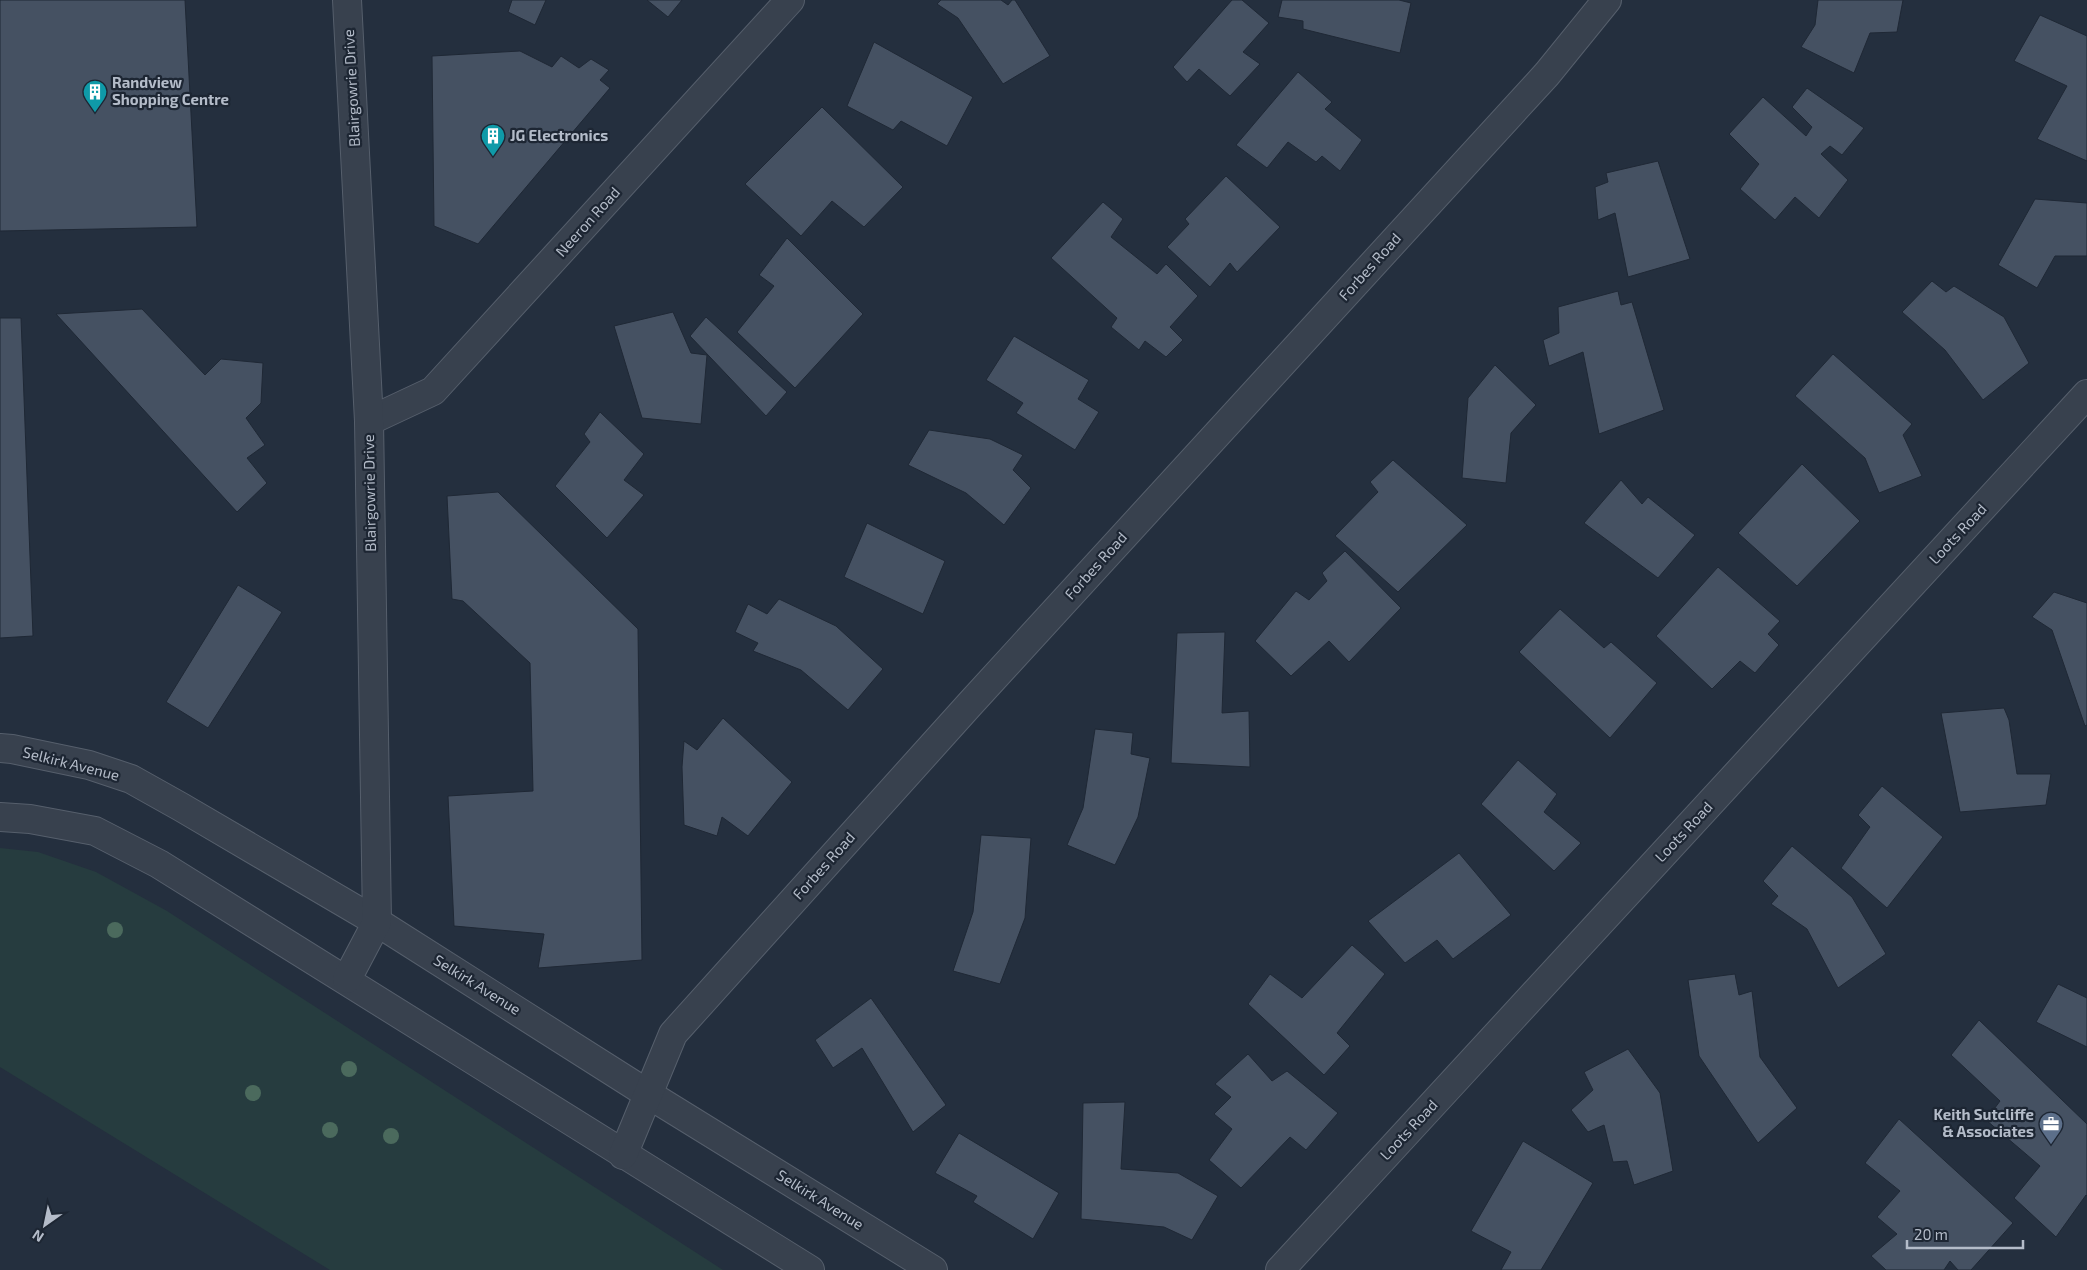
<svg xmlns="http://www.w3.org/2000/svg" width="2087" height="1270" viewBox="0 0 2087 1270" font-family="'Exo 2',sans-serif">
<style>
.green{fill:#263c3f}
.building{fill:#455162;stroke:#1f2835}
.lines{fill:none;stroke-linecap:round;stroke-linejoin:round}
.minor-casing{stroke:#565f6c;stroke-width:30}
.minor{stroke:#38414e;stroke-width:28}
.tree{fill:#4b6a5d}
.labels{text-anchor:middle;stroke-width:4.5;stroke-linejoin:round;paint-order:stroke}
.poi-label{font-size:15px;font-weight:bold;fill:#b4bcc9;stroke:#1d2633;text-anchor:start}
.street-label{font-size:15px;fill:#b4bcc9;stroke:#1d2633}
</style>
<rect width="100%" height="100%" fill="#242f3e"/>
<path class="green" d="M0,848L38,852L96,872L167,911L723,1270H330L0,1067Z"/>
<g class="building">
<path d="M0,0H185L197,227L0,231Z"/>
<path d="M512,0H546L535,25L508,12Z"/>
<path d="M647,0H682L668,17Z"/>
<path d="M941,0H1001L1008,5L1012,0H1015L1050,56L1003,84L958,18L937,4Z"/>
<path d="M1232,0H1242L1269,23L1243,52L1260,64L1230,96L1199,69L1187,82L1173,67Z"/>
<path d="M1282,0H1399L1411,3L1400,53L1303,29V21L1278,17Z"/>
<path d="M1818,0H1903L1897,32L1870,33L1854,73L1801,47L1815,25Z"/>
<path d="M2040,15L2087,36V161L2037,139L2067,86L2014,61Z"/>
<path d="M874,42L973,97L947,146L901,121L893,130L847,106Z"/>
<path d="M520,51L552,67L561,56L579,68L591,59L609,70L600,80L610,88L478,244L434,226L432,56Z"/>
<path d="M1298,72L1332,102L1325,109L1362,140L1340,171L1322,156L1316,162L1288,142L1267,168L1236,145Z"/>
<path d="M1807,88L1864,128L1842,155L1830,146L1821,154L1848,180L1819,218L1795,197L1775,220L1740,189L1759,164L1729,134L1763,97L1806,136L1812,127L1792,107Z"/>
<path d="M822,107L903,187L864,227L832,201L801,236L745,184Z"/>
<path d="M1658,161L1690,259L1628,277L1615,213L1598,220L1595,187L1608,182L1606,173Z"/>
<path d="M1226,176L1280,227L1237,272L1230,263L1210,287L1167,247L1189,224L1185,219Z"/>
<path d="M2035,199L2087,203V256H2055L2037,288L1998,265Z"/>
<path d="M1103,202L1123,219L1111,237L1157,274L1166,264L1198,296L1170,327L1183,340L1166,357L1145,341L1139,350L1111,327L1117,318L1051,258Z"/>
<path d="M787,238L863,314L795,388L737,332L774,286L759,275Z"/>
<path d="M1932,281L1946,292L1954,286L2004,317L2029,363L1983,400L1945,350L1902,312Z"/>
<path d="M1618,291L1621,305L1632,302L1664,410L1599,434L1583,352L1549,366L1543,340L1559,333L1558,307Z"/>
<path d="M142,309L205,375L221,359L263,363L261,403L246,418L265,445L247,458L267,483L237,512L56,314Z"/>
<path d="M673,312L691,353L707,355L701,424L642,418L614,326Z"/>
<path d="M706,317L787,392L766,416L690,336Z"/>
<path d="M0,318H21L33,636L0,638Z"/>
<path d="M1014,336L1089,380L1078,399L1099,412L1075,450L1016,413L1023,403L986,380Z"/>
<path d="M1833,354L1912,424L1903,435L1922,476L1879,493L1865,458L1795,396Z"/>
<path d="M1495,365L1536,405L1511,433L1506,483L1462,478L1468,398Z"/>
<path d="M600,412L644,454L624,480L644,495L607,538L555,486L590,442L584,434Z"/>
<path d="M929,430L990,439L1023,455L1013,470L1031,488L1004,525L966,493L908,465Z"/>
<path d="M1393,460L1467,525L1398,592L1335,536L1378,492L1370,482Z"/>
<path d="M1802,464L1860,521L1797,586L1738,533Z"/>
<path d="M1621,480L1642,504L1648,497L1695,535L1658,578L1584,523Z"/>
<path d="M498,492L638,629L642,960L538,968L544,934L454,926L448,796L533,791L530,663L463,601L452,599L447,496Z"/>
<path d="M867,523L945,561L923,614L844,577Z"/>
<path d="M1345,551L1401,608L1349,662L1329,641L1291,676L1255,641L1296,591L1309,600L1327,581L1322,573Z"/>
<path d="M1718,567L1780,621L1768,634L1779,645L1755,673L1740,661L1712,689L1656,636Z"/>
<path d="M238,585L282,612L208,728L166,702Z"/>
<path d="M2054,592L2087,603V725L2085,726L2052,630L2032,617Z"/>
<path d="M779,599L836,626L883,669L848,710L801,670L753,651L758,643L735,632L748,604L767,614Z"/>
<path d="M1560,609L1604,648L1611,642L1657,683L1610,738L1519,652Z"/>
<path d="M1225,632L1222,713L1249,711L1250,767L1171,763L1177,633Z"/>
<path d="M2004,708L2009,720L2017,774H2051L2046,805L1960,812L1941,713Z"/>
<path d="M723,718L792,782L748,836L722,817L717,836L684,825L682,767L684,741L697,750Z"/>
<path d="M1095,729L1133,733L1131,754L1150,758L1138,817L1115,865L1067,845L1083,808Z"/>
<path d="M1518,760L1557,794L1544,812L1581,843L1554,871L1481,804Z"/>
<path d="M1882,786L1943,837L1887,908L1841,868L1870,827L1858,815Z"/>
<path d="M981,835L1031,838L1025,918L1000,984L953,971L973,912Z"/>
<path d="M1792,846L1852,897L1886,954L1838,988L1807,929L1771,904L1778,896L1763,881Z"/>
<path d="M1459,853L1511,915L1453,959L1437,940L1405,963L1368,921Z"/>
<path d="M1352,945L1385,974L1337,1033L1350,1046L1324,1075L1248,1004L1270,974L1302,998Z"/>
<path d="M1735,974L1739,995L1752,991L1760,1057L1797,1108L1758,1143L1699,1056L1688,980Z"/>
<path d="M2058,984L2087,998V1047L2036,1022Z"/>
<path d="M871,998L946,1105L913,1132L862,1048L833,1068L815,1040Z"/>
<path d="M1979,1020L2087,1124V1196L2086,1195L2056,1237L2014,1198L2040,1166L1986,1120L2000,1101L1951,1055Z"/>
<path d="M1628,1049L1660,1093L1673,1171L1634,1185L1627,1161L1613,1162L1604,1125L1588,1132L1571,1110L1593,1090L1584,1072Z"/>
<path d="M1248,1054L1272,1081L1287,1071L1338,1113L1306,1150L1290,1137L1241,1188L1209,1160L1232,1129L1214,1114L1231,1097L1215,1084Z"/>
<path d="M1125,1102L1121,1169L1178,1173L1218,1196L1192,1240L1164,1227L1081,1219L1083,1103Z"/>
<path d="M1899,1119L2013,1223L1971,1270H1958L1950,1261L1944,1270H1886L1871,1256L1897,1234L1877,1217L1900,1191L1865,1163Z"/>
<path d="M959,1133L1059,1193L1033,1239L973,1202L977,1196L935,1173Z"/>
<path d="M1523,1141L1593,1183L1541,1270H1501L1511,1252L1471,1231Z"/>
</g>
<g class="lines">
<defs>
<g id="minor">
<path d="M369,421L433,391L790,0"/>
<path d="M0,748L12,749L89,765L131,779L181,807L377,922L648,1094L933,1270"/>
<path d="M0,817L30,819L95,831L159,864L810,1270"/>
<path d="M347,979L377,922L369,421L347,0"/>
<path d="M623,1155L673,1034L970,704L1547,74L1607,0"/>
<path d="M1280,1270L2087,394"/>
</g>
</defs>
<use href="#minor" class="minor-casing"/>
<use href="#minor" class="minor"/>
</g>
<g class="tree">
<circle cx="115" cy="930" r="8"/>
<circle cx="349" cy="1069" r="8"/>
<circle cx="253" cy="1093" r="8"/>
<circle cx="330" cy="1130" r="8"/>
<circle cx="391" cy="1136" r="8"/>
</g>
<defs>
<symbol id="building-pin" viewBox="-11 -11 22 30"><path d="M0 17L-7.5 6A9.5 9.5 0 1 1 7.5 6Z" fill="#0f9aa8" stroke="#1d2633"/><path d="M-4-6H4V6H1V3H-1V6H-4ZM-2.5-4.3h1.7v1.8h-1.7ZM.8-4.3h1.7v1.8H.8ZM-2.5-1h1.7V.8h-1.7ZM.8-1h1.7V.8H.8Z" fill="#fff"/></symbol>
<symbol id="office-pin" viewBox="-11 -11 22 30"><path d="M0 17L-7.5 6A9.5 9.5 0 1 1 7.5 6Z" fill="#5c6f8a" stroke="#1d2633"/><path d="M-6-3h4V-5.5h4V-3h4V5H-6ZM-1-4.5V-3h2v-1.5ZM-6 0V1H6V0Z" fill="#fff"/></symbol>
</defs>
<g fill-rule="evenodd">
<use href="#building-pin" x="81" y="78" width="28" height="38"/>
<use href="#building-pin" x="479" y="122" width="28" height="38"/>
<use href="#office-pin" x="2037" y="1110" width="28" height="38"/>
</g>
<g class="labels">
<g class="poi-label">
<text x="112" y="88">Randview<tspan x="112" dy="17">Shopping Centre</tspan></text>
<text x="510" y="141">JG Electronics</text>
<text x="2034" y="1120" text-anchor="end">Keith Sutcliffe<tspan x="2034" dy="17">&amp; Associates</tspan></text>
</g>
<g class="street-label">
<text transform="translate(352 88) rotate(-93)" y="5">Blairgowrie Drive</text>
<text transform="translate(588 222) rotate(-48)" y="5">Neeron Road</text>
<text transform="translate(1370 267) rotate(-48)" y="5">Forbes Road</text>
<text transform="translate(370 493) rotate(-91)" y="5">Blairgowrie Drive</text>
<text transform="translate(1958 534) rotate(-47)" y="5">Loots Road</text>
<text transform="translate(1096 566) rotate(-48)" y="5">Forbes Road</text>
<text transform="translate(71 764) rotate(14)" y="5">Selkirk Avenue</text>
<text transform="translate(1684 832) rotate(-47)" y="5">Loots Road</text>
<text transform="translate(824 866) rotate(-48)" y="5">Forbes Road</text>
<text transform="translate(477 985) rotate(32)" y="5">Selkirk Avenue</text>
<text transform="translate(1409 1130) rotate(-47)" y="5">Loots Road</text>
<text transform="translate(820 1200) rotate(32)" y="5">Selkirk Avenue</text>
</g>
</g>
<g transform="translate(45 1225) rotate(213)" stroke="#1d2633" stroke-width="4" paint-order="stroke">
<path d="M0-4L9 19L0 12L-9 19Z" fill="#b4bcc9"/>
<text y="-8" font-size="14" font-weight="bold" text-anchor="middle" fill="#b4bcc9">N</text>
</g>
<path d="M1907 1240v8h116v-8" fill="none" stroke="#b4bcc9" stroke-width="2.5"/>
<text x="1914" y="1240" font-size="15" fill="#b4bcc9" stroke="#1d2633" stroke-width="4" paint-order="stroke">20 m</text>
</svg>
